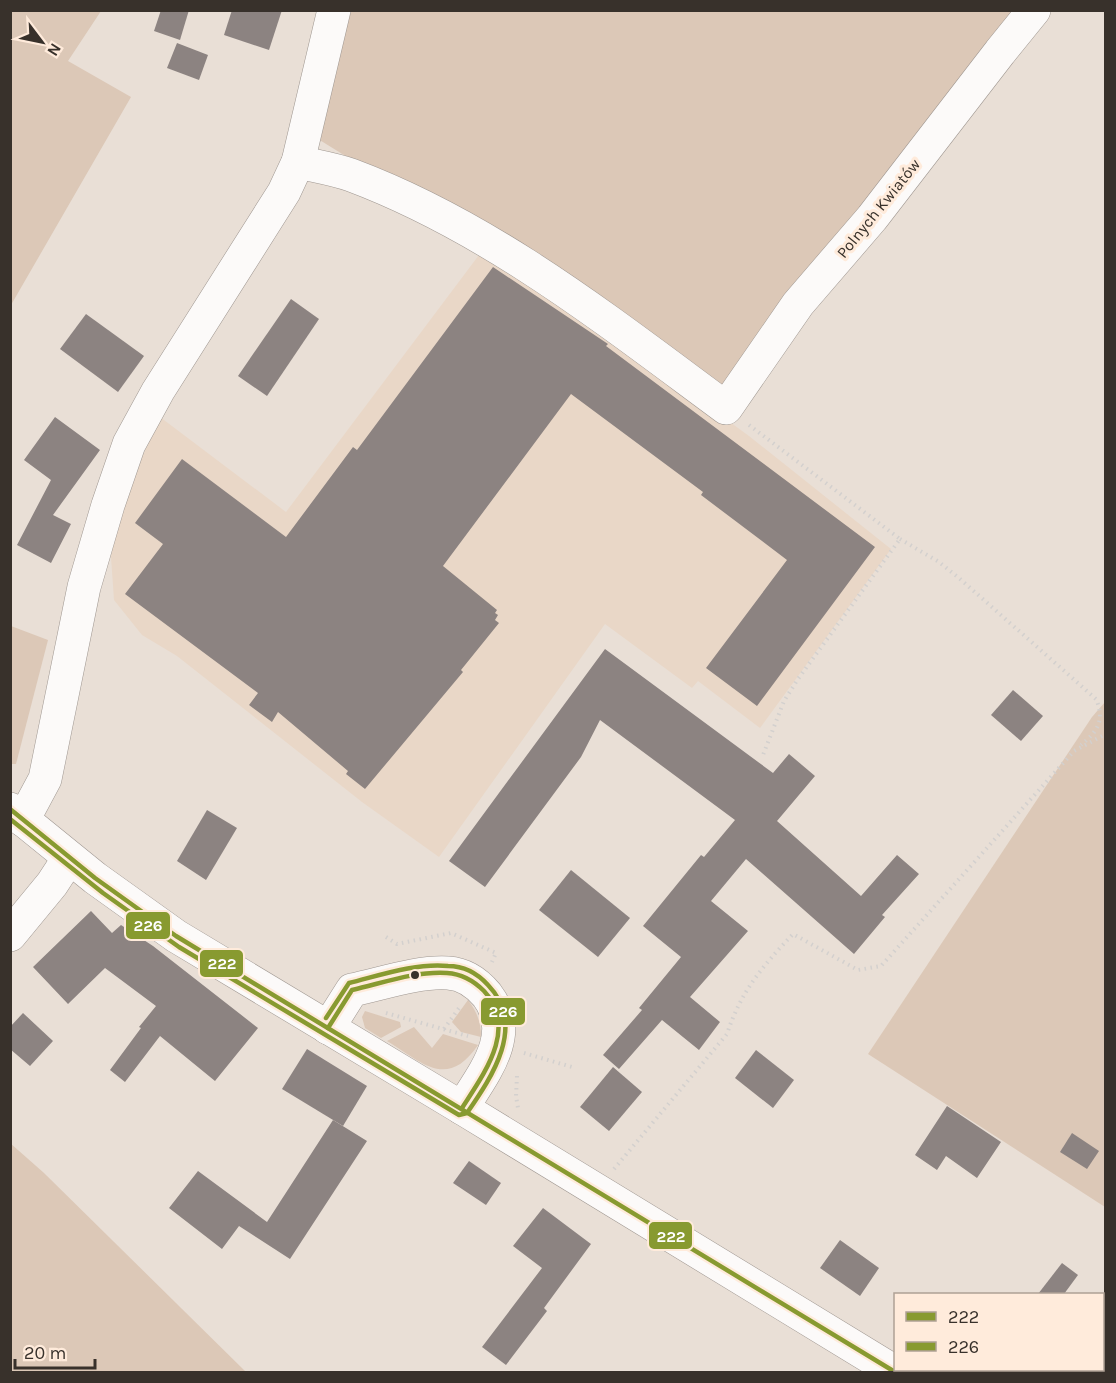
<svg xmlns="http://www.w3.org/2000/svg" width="1116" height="1383" viewBox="0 0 1116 1383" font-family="Karla,sans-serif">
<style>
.built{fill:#e9d7c7}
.green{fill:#dcc8b7}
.building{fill:#8c8381}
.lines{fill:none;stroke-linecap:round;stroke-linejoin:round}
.minor-casing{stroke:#9f9791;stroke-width:34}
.path{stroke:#d3d0ce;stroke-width:4;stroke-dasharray:1.5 4.5;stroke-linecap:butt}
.minor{stroke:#fcfaf9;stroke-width:33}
.bus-1-casing{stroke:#ffebdb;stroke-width:9}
.bus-2-casing{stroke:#ffebdb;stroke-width:9}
.bus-1{stroke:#889a30;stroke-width:4.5}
.bus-2{stroke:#889a30;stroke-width:4.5}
.bus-dot{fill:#38312b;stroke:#ffebdb;stroke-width:2}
.labels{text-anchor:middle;stroke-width:6;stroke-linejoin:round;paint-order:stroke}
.street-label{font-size:16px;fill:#38312b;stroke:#ffebdb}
.line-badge{stroke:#ffebdb;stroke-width:2}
.badge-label{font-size:16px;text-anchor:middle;font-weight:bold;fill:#fff}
</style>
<rect width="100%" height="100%" fill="#e9dfd6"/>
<path class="built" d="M482,251L616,339L749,436L891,549L760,728L698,681L692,688L605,624L439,857L362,802L177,656L142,635L114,600L111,557L115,518L160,417L286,512Z"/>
<g class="green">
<path d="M11,10L101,11L68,61L131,97L11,305Z"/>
<path d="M346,11H1025L721,388L318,139Z"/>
<path d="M11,626L48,640L16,764H10Z"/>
<path d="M1105,702V1207L868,1054L1092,717Z"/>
<path d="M468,1000C477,1012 481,1022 481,1037L461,1032L452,1022Z"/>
<path d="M365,1011L400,1022L401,1027L381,1038L365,1028L362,1017Z"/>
<path d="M414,1027L432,1048L443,1034L478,1045C447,1090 423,1063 387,1041Z"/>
<path d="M10,1143L44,1173L246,1372H11Z"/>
</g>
<g class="building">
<path d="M161,10H189L180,40L154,31Z"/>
<path d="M232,10H282L269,50L224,35Z"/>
<path d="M177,43L208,55L199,80L167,68Z"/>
<path d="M493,267L608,344L606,346L875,547L757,706L706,668L787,560L701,495L703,492L571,394L443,566L497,610L495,613L498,615L495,620L499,623L461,670L463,672L365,789L346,774L348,771L278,712L272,722L249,705L258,693L125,594L163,544L135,523L182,459L286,537L353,447L357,450Z"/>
<path d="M291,299L319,319L267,396L238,376Z"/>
<path d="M86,314L144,356L118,392L60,349Z"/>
<path d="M55,417L100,450L53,515L71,524L51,563L17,545L51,480L24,460Z"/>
<path d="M605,649L773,773L789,754L815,776L777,821L861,896L897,855L919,874L882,915L885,917L854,954L746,859L711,901L748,931L690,997L720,1022L699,1050L662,1020L619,1069L603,1055L642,1010L639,1008L681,957L643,926L701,855L704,857L735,820L600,720L581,757L485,887L449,861Z"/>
<path d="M1013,690L1043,716L1021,741L991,715Z"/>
<path d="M207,810L237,828L206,880L177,861Z"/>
<path d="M571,870L630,918L598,957L539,910Z"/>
<path d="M91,911L112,933L121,925L153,946L258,1028L215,1081L160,1036L125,1082L110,1070L141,1028L139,1027L156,1006L105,968L68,1004L33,967Z"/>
<path d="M23,1013L53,1041L30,1066L10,1049V1027Z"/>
<path d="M307,1049L367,1086L343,1126L282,1089Z"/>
<path d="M756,1050L794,1080L773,1108L735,1078Z"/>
<path d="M613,1067L642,1092L609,1131L580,1107Z"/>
<path d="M947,1106L1001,1142L977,1178L946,1156L937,1170L915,1155Z"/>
<path d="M333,1120L367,1141L290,1259L239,1226L222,1249L169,1208L198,1171L267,1222Z"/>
<path d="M1072,1133L1099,1151L1087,1169L1060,1152Z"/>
<path d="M469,1161L501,1183L486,1205L453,1183Z"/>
<path d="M543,1208L591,1244L544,1308L547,1311L506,1365L482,1347L542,1268L513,1246Z"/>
<path d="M840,1240L879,1268L860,1296L820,1268Z"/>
<path d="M1062,1263L1078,1275L1064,1294H1038Z"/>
</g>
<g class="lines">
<defs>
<g id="minor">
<path d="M298,162C315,166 334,169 351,175C490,227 608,321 726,408L798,304L872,218L1000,52L1034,10"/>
<path d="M10,809L95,878L176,936L462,1108L895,1372"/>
<path d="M23,820L45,779L84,587L108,505L129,444L158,391L284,192L298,162L334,10"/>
<path d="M10,935L52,884L69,858"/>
<path d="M328,1028L352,990C381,984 418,971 448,973C464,974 477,983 487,995C517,1034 483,1074 462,1108"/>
</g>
</defs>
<use href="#minor" class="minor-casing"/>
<g class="path">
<path d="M749,425L900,539L798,679L784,701L763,755"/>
<path d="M900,539L939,562L959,578L1096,699C1105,720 1098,731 1081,745"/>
<path d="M386,937L397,944L451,933L496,953L492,962"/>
<path d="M386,1013L468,1036"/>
<path d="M444,1029L459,1008"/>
<path d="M524,1053L572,1067"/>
<path d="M517,1076L516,1096L518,1108"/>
<path d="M614,1169L727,1034C741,991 762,967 793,934L858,970L881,966L1074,751L1106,734"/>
<path d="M939,1370L943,1372"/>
</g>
<use href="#minor" class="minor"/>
<defs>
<g id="bus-1">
<path d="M10,809L95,878L176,936L895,1372"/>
<path d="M328,1028L352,990C383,983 415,971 447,973C462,974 474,981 484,991C519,1028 483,1075 462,1108"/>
</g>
<path id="bus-2" d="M10,819L103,893L179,947L459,1115L467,1113C492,1077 527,1025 488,985C478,974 464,966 448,966C415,963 381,975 349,983L326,1018"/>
</defs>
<use href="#bus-1" class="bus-1-casing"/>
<use href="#bus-2" class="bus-2-casing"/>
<use href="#bus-1" class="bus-1"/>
<use href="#bus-2" class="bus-2"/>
</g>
<circle class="bus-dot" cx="415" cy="975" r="5"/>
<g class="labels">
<g class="street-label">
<text transform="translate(878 208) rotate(-51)" y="6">Polnych Kwiatów</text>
</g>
</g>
<g class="line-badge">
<rect x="125" y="911" width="46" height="29" rx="6" fill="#889a30"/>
<rect x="199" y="949" width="45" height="29" rx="6" fill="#889a30"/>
<rect x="480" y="997" width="46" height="29" rx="6" fill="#889a30"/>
<rect x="648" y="1221" width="45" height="29" rx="6" fill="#889a30"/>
</g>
<g class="badge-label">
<text x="148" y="931">226</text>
<text x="222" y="969">222</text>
<text x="503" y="1017">226</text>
<text x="671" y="1242">222</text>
</g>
<rect width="1116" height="1383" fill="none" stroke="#38312b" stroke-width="24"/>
<rect x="894" y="1293" width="210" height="78" fill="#ffebdb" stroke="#afa195" stroke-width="1.5"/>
<rect x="906" y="1312" width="30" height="9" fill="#889a30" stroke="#afa195" stroke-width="1.5"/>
<text x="948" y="1323" font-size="18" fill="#38312b">222</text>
<rect x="906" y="1342" width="30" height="9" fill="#889a30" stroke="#afa195" stroke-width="1.5"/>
<text x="948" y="1353" font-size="18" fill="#38312b">226</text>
<g transform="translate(42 42) rotate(122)" stroke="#ffebdb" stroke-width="4.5" paint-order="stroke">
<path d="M0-4.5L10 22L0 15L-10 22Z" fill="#38312b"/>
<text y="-9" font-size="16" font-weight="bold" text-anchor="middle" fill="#38312b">N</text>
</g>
<path d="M15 1359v9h80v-9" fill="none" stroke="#38312b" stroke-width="3"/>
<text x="24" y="1359" font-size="18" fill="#38312b" stroke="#ffebdb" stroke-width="4.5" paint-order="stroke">20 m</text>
</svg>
